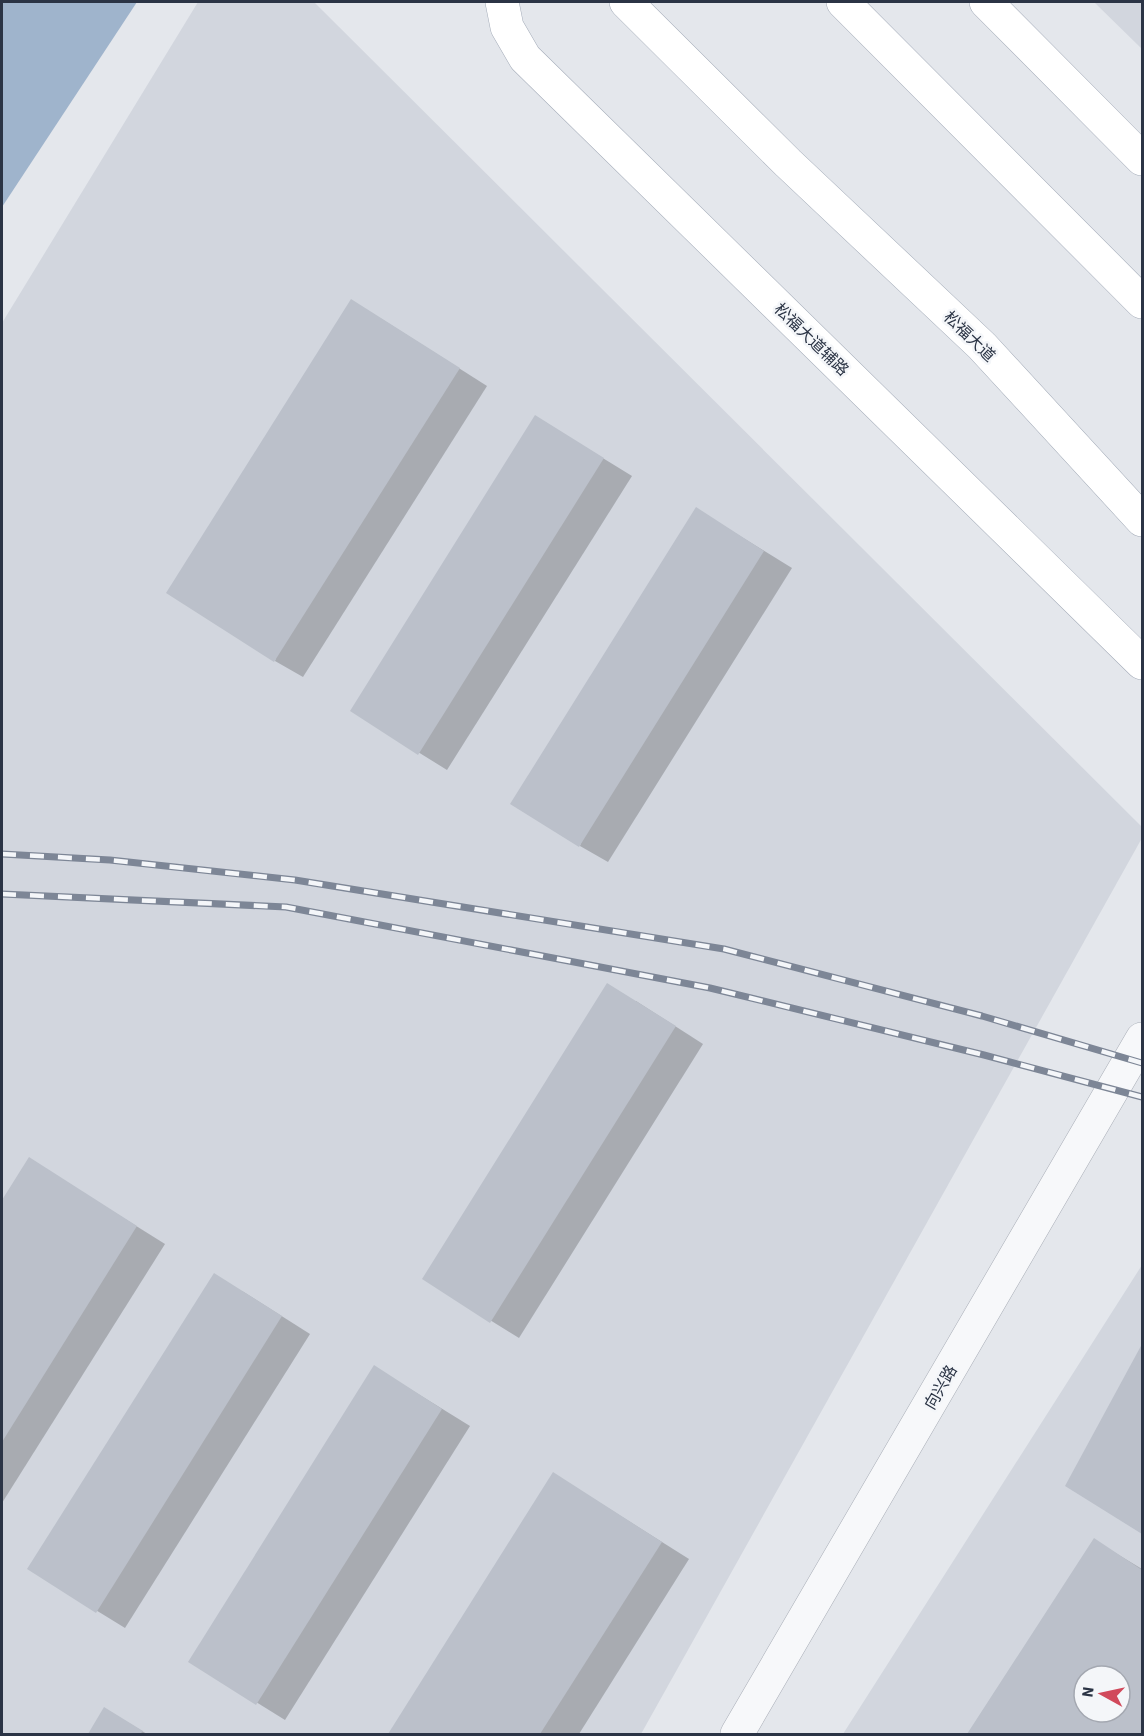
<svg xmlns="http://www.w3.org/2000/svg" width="1144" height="1736" viewBox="0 0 1144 1736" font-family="'Source Sans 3','Noto Sans SC',sans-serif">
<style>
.built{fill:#d2d6de;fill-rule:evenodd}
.water{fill:#9fb4cc}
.shadow{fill:#0003;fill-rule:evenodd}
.building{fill:#bbc0ca;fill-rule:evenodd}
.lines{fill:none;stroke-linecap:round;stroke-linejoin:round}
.minor-casing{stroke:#a9aeb7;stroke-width:34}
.major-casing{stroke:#a3abb8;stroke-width:34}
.minor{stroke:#f7f8fa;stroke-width:33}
.major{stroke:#fff;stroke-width:33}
.rail-casing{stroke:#7d8696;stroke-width:7}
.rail{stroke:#f4f6f9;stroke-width:4.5;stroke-dasharray:14;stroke-linecap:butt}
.labels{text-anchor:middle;stroke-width:5;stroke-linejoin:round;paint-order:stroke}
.street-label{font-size:16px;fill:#2b3445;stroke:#f4f6f9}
</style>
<rect width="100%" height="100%" fill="#e4e7ec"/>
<g class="built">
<path d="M198,2H314L1142,827V838L641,1734H2V323Z"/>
<path d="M1094,2H1142V49Z"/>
<path d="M1142,1265V1734H843ZM1084,1676H1120V1712H1084Z"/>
</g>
<path class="water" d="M2,2H137L2,207Z"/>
<g class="shadow">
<path d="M380,318L487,386L303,677L275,661Z"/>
<path d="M536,417L632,476L447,770L352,711Z"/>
<path d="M696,509L792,568L608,862L580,846Z"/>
<path d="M636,1001L703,1044L519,1338L424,1279Z"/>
<path d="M29,1159L165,1244L2,1503V1203Z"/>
<path d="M242,1291L310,1334L125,1628L29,1569Z"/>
<path d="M1142,1347V1533L1067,1486Z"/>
<path d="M402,1384L470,1426L285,1720L190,1661Z"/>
<path d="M554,1474L689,1559L579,1734H390Z"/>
<path d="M1094,1540L1142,1569V1734H968ZM1084,1676H1120V1712H1084Z"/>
<path d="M105,1709L147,1734H89Z"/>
</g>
<g class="building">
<path d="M351,299L460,368L274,662L166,593Z"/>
<path d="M535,415L604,458L418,755L350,711Z"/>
<path d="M696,507L764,551L579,847L510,804Z"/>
<path d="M607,983L676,1026L490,1323L422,1279Z"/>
<path d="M29,1157L137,1226L2,1442V1200Z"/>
<path d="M214,1273L282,1316L96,1613L27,1569Z"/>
<path d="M1142,1344V1534L1065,1486Z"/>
<path d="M374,1365L442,1409L256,1705L188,1662Z"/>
<path d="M553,1472L662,1542L540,1734H388Z"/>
<path d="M1094,1538L1142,1570L1141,1734H967ZM1084,1676H1120V1712H1084Z"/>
<path d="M104,1707L143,1731L140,1734H88Z"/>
</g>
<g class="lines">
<defs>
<path id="minor" d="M737,1734L1142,1039"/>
<g id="major">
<path d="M502,2L507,27L525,58L1142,663"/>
<path d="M626,2L788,163L982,346L1142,520"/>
<path d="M843,2L1142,302"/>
<path d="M986,2L1142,159"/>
</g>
</defs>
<use href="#minor" class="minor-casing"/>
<use href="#major" class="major-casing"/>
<use href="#minor" class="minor"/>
<use href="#major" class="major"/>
<defs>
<g id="rail">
<path d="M2,854L110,860L295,880L724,949L982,1016L1142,1063"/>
<path d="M2,894L286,907L710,988L984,1055L1142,1097"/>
</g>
</defs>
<use href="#rail" class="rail-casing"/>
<use href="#rail" class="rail"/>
</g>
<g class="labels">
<g class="street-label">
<text transform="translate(970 336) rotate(44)" y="6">松福大道</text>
<text transform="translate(812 339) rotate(44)" y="6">松福大道辅路</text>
<text transform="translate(940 1387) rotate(-60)" y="6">向兴路</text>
</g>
</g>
<rect width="1144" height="1736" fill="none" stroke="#2b3445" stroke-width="6"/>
<g transform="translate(1102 1694) rotate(278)"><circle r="28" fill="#f4f6f9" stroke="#a4a8b1" stroke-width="1.5"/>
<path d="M0-4.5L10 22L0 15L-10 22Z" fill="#d1495b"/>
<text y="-9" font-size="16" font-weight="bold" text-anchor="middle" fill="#2b3445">N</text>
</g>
</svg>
